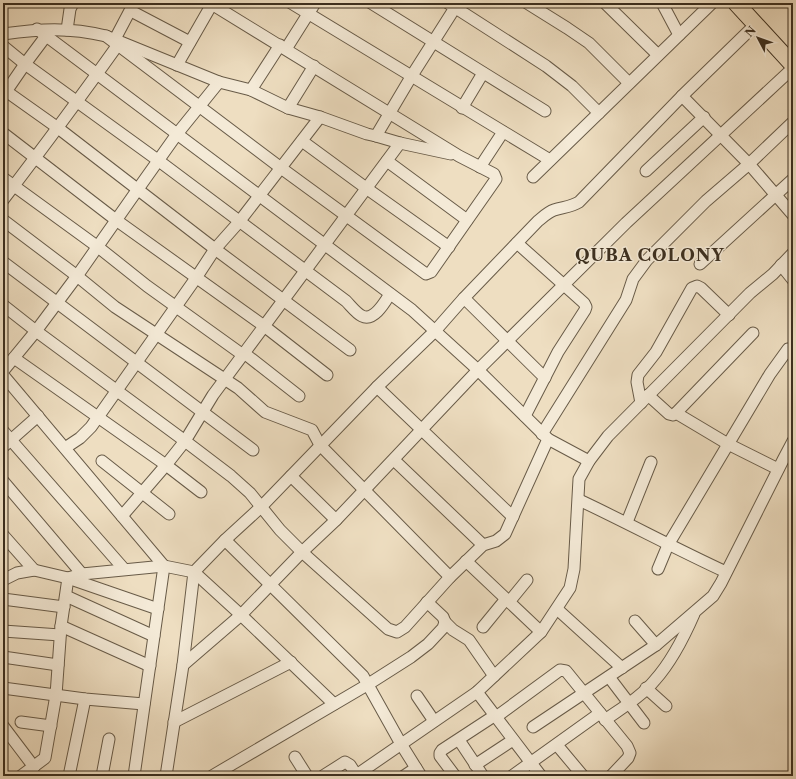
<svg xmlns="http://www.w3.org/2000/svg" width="796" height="779" viewBox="0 0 796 779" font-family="'Libre Caslon Text',serif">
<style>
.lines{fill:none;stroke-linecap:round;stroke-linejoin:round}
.minor-casing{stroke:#685b48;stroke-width:13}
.highway-casing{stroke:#3c2f1f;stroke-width:18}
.minor{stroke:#f4ead7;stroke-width:11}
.highway{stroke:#eedec1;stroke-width:16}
.labels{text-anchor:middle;stroke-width:3;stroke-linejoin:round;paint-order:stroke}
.district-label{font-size:17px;font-weight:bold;letter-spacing:1px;fill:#3c2f1f;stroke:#f4ead7}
</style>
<rect width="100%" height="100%" fill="#eedec1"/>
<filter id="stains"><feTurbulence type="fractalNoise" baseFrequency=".005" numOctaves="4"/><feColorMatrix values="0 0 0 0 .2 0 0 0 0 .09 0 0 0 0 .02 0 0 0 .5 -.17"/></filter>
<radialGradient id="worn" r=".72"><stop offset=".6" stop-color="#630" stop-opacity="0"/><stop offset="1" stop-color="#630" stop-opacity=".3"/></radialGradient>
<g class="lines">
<defs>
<g id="minor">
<path d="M291,3L550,160"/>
<path d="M371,3L545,111"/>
<path d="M448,3L546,66L572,86L599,113"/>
<path d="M527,3L567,28L589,43L629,83"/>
<path d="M605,3L658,55"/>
<path d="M662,3L679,35"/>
<path d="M131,11L190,42"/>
<path d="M37,29L412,310L478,370L548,439L589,461"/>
<path d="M67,30L70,9L73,3"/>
<path d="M3,34C40,29 69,27 106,36L219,82L251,90L288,108L320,117L367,134L376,136L411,77L458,3"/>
<path d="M106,36L281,168L426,274L431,272L496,179L494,174L459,156L210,3"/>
<path d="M115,39L134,3"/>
<path d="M3,46L25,64L159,161L346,301C351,306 356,313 362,316C374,322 385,302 390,294"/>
<path d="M286,49L315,3"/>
<path d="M177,65L212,4"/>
<path d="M3,89L58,128L215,249L350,350"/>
<path d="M251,90L280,45"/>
<path d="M3,96L25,64L46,36"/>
<path d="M682,96L749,164L793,215"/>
<path d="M288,108L314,66"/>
<path d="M462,108L483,73"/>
<path d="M3,133L116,220L264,326L327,375"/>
<path d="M376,136L400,143L451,154"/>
<path d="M302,141L366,188L449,247"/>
<path d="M400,143L213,395L185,441L231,476L250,493L280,530L302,552L388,629L397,632L405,627L450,577L483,545L496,541L505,534L548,439"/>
<path d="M387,161L467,220"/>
<path d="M480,167L503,132"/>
<path d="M646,171L704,117"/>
<path d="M533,177L712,3"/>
<path d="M3,178L98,247L147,286L243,355"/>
<path d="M3,200C42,149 80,98 117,46"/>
<path d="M3,220L77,276L115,307L238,388L265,412L312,430L320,445L450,577"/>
<path d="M517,243L584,303L586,307L585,310L558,352L525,416"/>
<path d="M3,262L253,450"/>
<path d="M700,264L793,179"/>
<path d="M781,265L793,280"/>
<path d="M464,298L545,378"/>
<path d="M3,305L36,331L185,441L166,465L14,358"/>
<path d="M244,353L299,396"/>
<path d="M3,371L36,331L77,276L138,189L177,134L219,82"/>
<path d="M3,375L164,566L134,776"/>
<path d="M377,387L513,517"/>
<path d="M648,395L669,414L673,415L676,413L753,333"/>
<path d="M641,403L637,382L638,375L656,352L692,288L697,286L701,288L729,315"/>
<path d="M676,413L728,444L778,469"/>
<path d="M3,431L124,569"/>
<path d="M542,434L626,300L633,279L647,260L706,201L749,164L793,122"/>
<path d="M3,447L38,416"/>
<path d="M65,448L80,438L91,427L196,278L215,249L239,222L320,117"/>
<path d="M394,460L483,545"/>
<path d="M102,461L169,514"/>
<path d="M291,476L336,520L478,370L626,223L793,68"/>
<path d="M3,481L82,574"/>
<path d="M579,500C628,523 676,549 726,572"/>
<path d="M122,516L166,465L201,492"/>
<path d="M627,522L651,462"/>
<path d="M3,535L34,570"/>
<path d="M225,540L363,676L401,744L421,776"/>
<path d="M466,561L541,632"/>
<path d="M658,569L668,545L770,374L788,349"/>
<path d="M3,580L17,573L34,570L68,578L158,609"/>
<path d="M66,596L154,636"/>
<path d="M3,599L64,607"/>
<path d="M509,602L527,580"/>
<path d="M557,609L622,668"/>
<path d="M635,621L656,645"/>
<path d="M445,622L453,630L469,640L494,676"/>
<path d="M61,626L150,666"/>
<path d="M483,627L506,599"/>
<path d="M3,631L60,635"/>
<path d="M3,657L58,665"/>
<path d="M183,665L241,615L302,552L336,520"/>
<path d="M609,677L644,723"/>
<path d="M3,688L85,699L144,704"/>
<path d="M646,688L666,706"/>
<path d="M477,692L541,776"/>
<path d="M417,696L434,721"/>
<path d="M496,717L560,670L566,671L627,746L630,753L628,758L611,776"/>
<path d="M605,720C622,708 642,696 655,680C672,661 684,637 694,614"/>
<path d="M21,722L51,726"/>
<path d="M174,722L291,662"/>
<path d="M3,726L34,767"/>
<path d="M533,727L656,645L713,596L721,583L783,460L793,441"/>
<path d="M459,740L483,776"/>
<path d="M557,745L583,776"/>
<path d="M295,757L307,776"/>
<path d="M475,765L513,740"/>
<path d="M21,776L45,758L56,695L61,626L68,578L82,574L164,566L194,572L241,615L334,704"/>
<path d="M69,776L85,699"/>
<path d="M102,776L109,739"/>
<path d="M166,776L183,665L194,572L225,540L261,507L377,387L435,331L464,298L538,221C543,217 548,212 554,210C563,207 571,207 579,202L682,96L756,24"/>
<path d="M212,776L367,685L411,657L428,644L443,628L445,622L443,617L427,602"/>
<path d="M323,776L345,762L350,765L357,776"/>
<path d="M355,776L477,692L541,632L570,588L574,569L579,479L589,461L608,436L750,293L773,274L793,253"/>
<path d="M404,776L416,768"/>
<path d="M455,776L440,756V753L442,750L494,716"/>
<path d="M512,776L600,713"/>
</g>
<path id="highway" d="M736,3L793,65"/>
</defs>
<use href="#minor" class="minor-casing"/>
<use href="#highway" class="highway-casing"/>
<use href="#minor" class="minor"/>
<use href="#highway" class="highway"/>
</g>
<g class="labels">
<g class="district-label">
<text x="650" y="261">QUBA COLONY</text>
</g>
</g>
<rect width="796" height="779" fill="none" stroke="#eedec1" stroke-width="16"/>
<rect x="4" y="4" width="788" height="771" fill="none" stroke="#3c2f1f" stroke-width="2"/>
<rect x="8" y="8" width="780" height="763" fill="none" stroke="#3c2f1f"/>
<g transform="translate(758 38) rotate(311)" stroke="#f4ead7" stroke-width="3" paint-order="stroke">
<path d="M0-3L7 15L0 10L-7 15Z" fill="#3c2f1f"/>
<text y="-6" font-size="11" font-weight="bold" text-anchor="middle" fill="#3c2f1f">N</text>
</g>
<rect width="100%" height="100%" filter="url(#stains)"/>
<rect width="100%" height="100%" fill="url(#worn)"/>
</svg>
